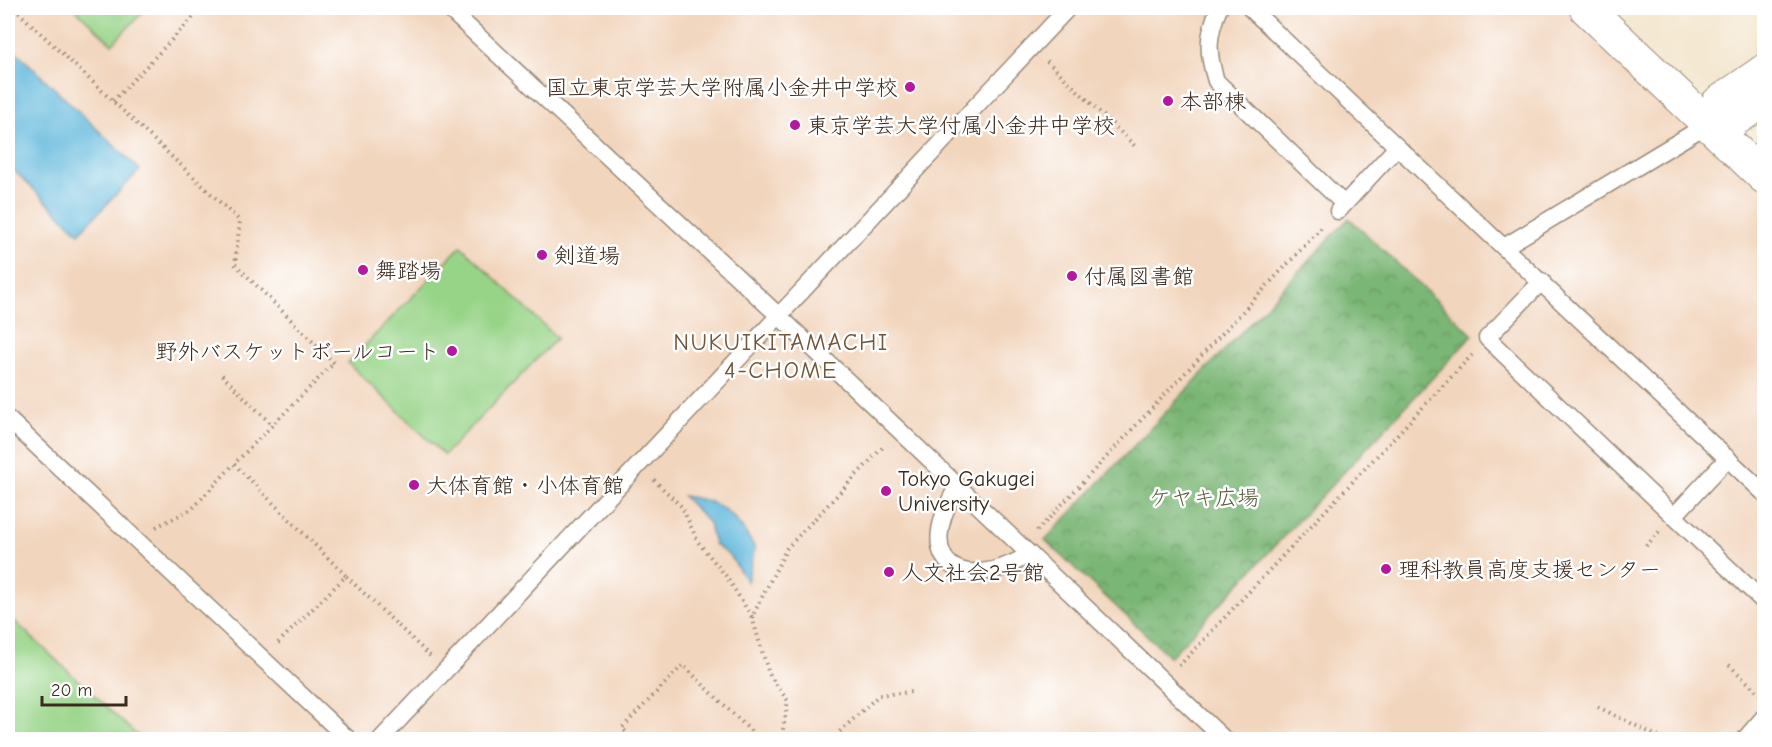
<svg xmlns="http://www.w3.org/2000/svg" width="1772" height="747" viewBox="0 0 1772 747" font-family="'Comic Neue','Klee One',sans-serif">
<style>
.built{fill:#f2d5bd}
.green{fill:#98d488;stroke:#6a7f53;stroke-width:1.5}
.forest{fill:url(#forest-crowns);stroke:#5a7049;stroke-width:1.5}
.water{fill:#5eb7db;stroke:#4c707c;stroke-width:1.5}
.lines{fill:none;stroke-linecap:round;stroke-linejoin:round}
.lane-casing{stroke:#988978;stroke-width:19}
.street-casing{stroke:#988978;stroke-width:35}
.path{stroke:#988978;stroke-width:4;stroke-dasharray:1.5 4.5;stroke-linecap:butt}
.lane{stroke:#fff;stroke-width:16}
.street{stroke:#fff;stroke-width:33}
.poi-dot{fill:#b5179e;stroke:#fff;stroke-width:2}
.labels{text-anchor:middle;stroke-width:5;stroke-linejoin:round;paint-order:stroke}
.poi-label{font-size:22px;fill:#3b2a1e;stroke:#fff;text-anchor:start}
.park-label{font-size:22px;fill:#575d3e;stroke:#fff}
.neighbourhood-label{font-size:24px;letter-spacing:1.5px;fill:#72553a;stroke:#fff}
</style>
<defs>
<pattern id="forest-crowns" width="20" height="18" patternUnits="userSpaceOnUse" patternTransform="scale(1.5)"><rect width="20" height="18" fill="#7ab674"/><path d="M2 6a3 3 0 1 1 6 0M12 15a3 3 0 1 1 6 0" fill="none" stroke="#65945f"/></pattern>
</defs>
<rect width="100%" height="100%" fill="#fff"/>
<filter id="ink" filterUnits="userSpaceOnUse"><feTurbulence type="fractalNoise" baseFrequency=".0167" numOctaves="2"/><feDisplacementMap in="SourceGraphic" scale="12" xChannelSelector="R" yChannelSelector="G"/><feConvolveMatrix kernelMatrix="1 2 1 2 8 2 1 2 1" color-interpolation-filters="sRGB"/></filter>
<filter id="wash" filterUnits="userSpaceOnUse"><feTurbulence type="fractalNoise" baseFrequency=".008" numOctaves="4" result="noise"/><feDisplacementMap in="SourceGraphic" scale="24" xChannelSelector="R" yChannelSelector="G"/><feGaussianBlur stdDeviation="1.35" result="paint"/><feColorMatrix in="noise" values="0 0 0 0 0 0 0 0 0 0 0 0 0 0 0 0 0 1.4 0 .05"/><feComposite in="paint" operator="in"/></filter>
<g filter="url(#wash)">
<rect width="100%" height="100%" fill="#f4e8d2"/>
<path class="built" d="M8,8H1586L1764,177V739H8Z"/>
<g class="green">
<path d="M74,8H147L112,44Z"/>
<path d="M461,246L557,338L444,455L348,363Z"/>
<path d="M8,615L141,739H8Z"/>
</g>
<path class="forest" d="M1349,218L1473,335L1170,657L1045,540Z"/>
<g class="water">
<path d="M8,44L140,170L79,233L8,165Z"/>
<path d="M683,496C724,501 734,514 755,548L747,582L730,556L714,544L709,523Z"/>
</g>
</g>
<g filter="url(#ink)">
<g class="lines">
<defs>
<g id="lane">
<path d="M448,8L779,316L1225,740"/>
<path d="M1219,8C1207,36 1207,52 1216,81L1344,204"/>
<path d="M1250,8L1764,493"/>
<path d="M1338,211L1397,147"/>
<path d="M1504,247L1708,124"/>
<path d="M1542,281L1487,338L1764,602"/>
<path d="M8,419L349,740"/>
<path d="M958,486C911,562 960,596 1030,554"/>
<path d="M1674,516L1728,458"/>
<path d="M380,740L1068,8"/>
<path d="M1744,740L1764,717"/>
</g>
<g id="street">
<path d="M1586,8L1764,177"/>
<path d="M1708,124L1718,103L1764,71"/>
<path d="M1708,124L1734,120L1764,100"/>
</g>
</defs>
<use href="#lane" class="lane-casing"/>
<use href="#street" class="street-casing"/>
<g class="path">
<path d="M14,8L240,221L235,264L334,363L234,464"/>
<path d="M1047,61L1137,148"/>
<path d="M113,101L202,8"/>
<path d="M222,375L273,426"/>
<path d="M654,480L682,507L698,542L726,576L752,617L787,548L884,446"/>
<path d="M156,527L192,509L234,464L346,576"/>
<path d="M1037,531L1323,226"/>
<path d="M1646,546L1660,531"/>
<path d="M752,617L769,674L788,701L781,740"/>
<path d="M278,643L346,576L430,656"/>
<path d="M1729,665L1762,696"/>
<path d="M1179,666L1472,355"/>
<path d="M1598,707L1665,740"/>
<path d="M634,740L622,728L683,665L760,740"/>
<path d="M831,740L879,695L911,692"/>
</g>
<use href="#lane" class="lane"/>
<use href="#street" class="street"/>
</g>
</g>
<g class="poi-dot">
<circle cx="910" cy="87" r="6"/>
<circle cx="1168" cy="101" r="6"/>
<circle cx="795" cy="125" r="6"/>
<circle cx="542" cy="255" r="6"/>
<circle cx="363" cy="270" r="6"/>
<circle cx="1072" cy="276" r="6"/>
<circle cx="452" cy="351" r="6"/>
<circle cx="414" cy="485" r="6"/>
<circle cx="886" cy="491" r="6"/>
<circle cx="1386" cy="569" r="6"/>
<circle cx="889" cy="572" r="6"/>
</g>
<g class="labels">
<g class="poi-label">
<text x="898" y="95" text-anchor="end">国立東京学芸大学附属小金井中学校</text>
<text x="1180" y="109">本部棟</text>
<text x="807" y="133">東京学芸大学付属小金井中学校</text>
<text x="554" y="263">剣道場</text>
<text x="375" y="278">舞踏場</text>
<text x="1084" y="284">付属図書館</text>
<text x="440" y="359" text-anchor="end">野外バスケットボールコート</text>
<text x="898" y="486">Tokyo Gakugei<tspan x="898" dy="25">University</tspan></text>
<text x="426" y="493">大体育館・小体育館</text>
<text x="1398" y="577">理科教員高度支援センター</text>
<text x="901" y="580">人文社会2号館</text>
</g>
<g class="park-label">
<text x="1204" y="505">ケヤキ広場</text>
</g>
<g class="neighbourhood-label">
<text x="781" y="350">NUKUIKITAMACHI<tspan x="781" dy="28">4-CHOME</tspan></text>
</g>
</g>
<rect width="1772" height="747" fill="none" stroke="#fff" stroke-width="30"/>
<path d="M42 696v9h84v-9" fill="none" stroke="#3b2a1e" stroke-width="3"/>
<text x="51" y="696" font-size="18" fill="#3b2a1e" stroke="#ffffff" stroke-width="4.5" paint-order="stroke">20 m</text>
</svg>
